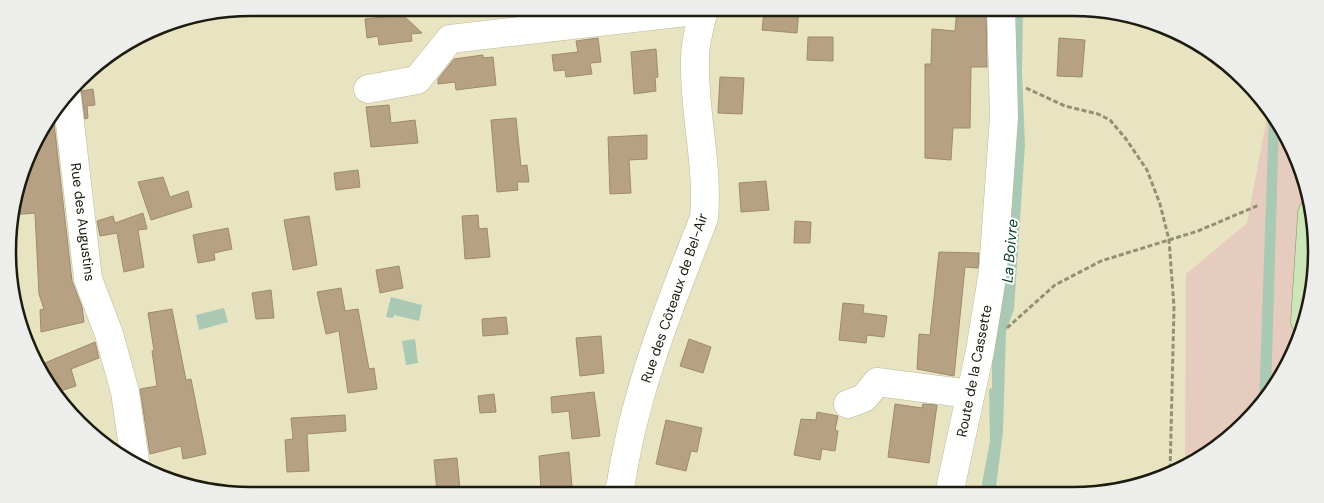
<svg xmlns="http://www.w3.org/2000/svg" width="1324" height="503" viewBox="0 0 1324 503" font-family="'DM Sans',sans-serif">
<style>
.green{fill:#e6ccbf}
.water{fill:#a9c9b5}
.building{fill:#b6a185;stroke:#9e8a6e}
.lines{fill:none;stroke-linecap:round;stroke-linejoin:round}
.minor-casing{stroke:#bcb997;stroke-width:29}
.major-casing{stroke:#7b925f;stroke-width:29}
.path{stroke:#938f77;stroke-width:3;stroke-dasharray:5 2.5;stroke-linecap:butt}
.minor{stroke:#fff;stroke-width:28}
.major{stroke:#cee4b9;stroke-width:28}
.labels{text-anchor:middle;stroke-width:4;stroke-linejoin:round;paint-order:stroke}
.street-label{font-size:14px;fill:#1d1b0f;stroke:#fff}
.water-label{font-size:15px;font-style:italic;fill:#003c22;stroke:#fff}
.rim{fill:none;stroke:#1d1b0f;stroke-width:2.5}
</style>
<rect width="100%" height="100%" fill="#e8e4c2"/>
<path class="green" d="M1268,112L1284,130L1314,220L1308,315L1276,387L1233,435L1185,465L1186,274L1247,223Z"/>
<g class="water">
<path d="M1011,8H1023L1022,73L1025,145L1014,309L1006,332L1003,432L995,494H980L990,441L989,389L992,388V366L989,351Z"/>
<path d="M1269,113L1279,124L1271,392L1259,406Z"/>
<path d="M391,297L422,305L419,321L394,315L393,318L386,317Z"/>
<path d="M224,308L228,322L199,330L196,315Z"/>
<path d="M415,339L418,363L406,365L402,341Z"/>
</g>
<g class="building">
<path d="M769,8H799L797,33L762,30L764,11L769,12Z"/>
<path d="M957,8H986L987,67H971L970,128H953L951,160L925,158V64H931L932,29L955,31Z"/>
<path d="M403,15L422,33L411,34L412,41L379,45L378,36L367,38L365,19Z"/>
<path d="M808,37H833V61L807,60Z"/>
<path d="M598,38L601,62L590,63L592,74L566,77L565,70L554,71L552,55L578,52L576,41Z"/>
<path d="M1059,38L1085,40L1082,77L1057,76Z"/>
<path d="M656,49L658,77L655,78L656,91L634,94L631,52Z"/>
<path d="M483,55V58L493,57L496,85L456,90L455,82L438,84V79L454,59Z"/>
<path d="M720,77L744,78L742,114L718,113Z"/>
<path d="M93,89L95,105L87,106L88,118L85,119L81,91Z"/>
<path d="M389,105L391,123L415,120L418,143L371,147L366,107Z"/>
<path d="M53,114L72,281L82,307L84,322L41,332L40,310L44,309L39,294L35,213L11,215L37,137H46L44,125Z"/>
<path d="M516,118L521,166L527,165L529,182H517L518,190L497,192L491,120Z"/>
<path d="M647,135V159L629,160L631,193L610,194L608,137Z"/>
<path d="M358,170L360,187L336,190L334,173Z"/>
<path d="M163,177L170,197L188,191L192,207L151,220L138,182Z"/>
<path d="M766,181L769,210L741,212L739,183Z"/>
<path d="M143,213L147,229L138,230L144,267L124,272L117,233L100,236L97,221L113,216L115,223Z"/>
<path d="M478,215L479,229L487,228L490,257L465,259L462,216Z"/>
<path d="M309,216L317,265L293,270L284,220Z"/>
<path d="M795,221L811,222L810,243H794Z"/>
<path d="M228,228L232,249L214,253L215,260L198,263L193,235Z"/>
<path d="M939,252L979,253L978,268L965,267L954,376L917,369L919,334L930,335Z"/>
<path d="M399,266L403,288L380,293L376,270Z"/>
<path d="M341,288L345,311L358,309L369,369L374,368L377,389L348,393L339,331L326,334L317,292Z"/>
<path d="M271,290L274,318L256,319L252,293Z"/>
<path d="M843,303L864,305L863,313L887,316L884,337L867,335L866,343L839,340Z"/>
<path d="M172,309L186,380L191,379L206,454L183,459L181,446L150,454L140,389L157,386L152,351L154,350L148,313Z"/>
<path d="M506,317L508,334L483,336L482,319Z"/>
<path d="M601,336L604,373L580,376L576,338Z"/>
<path d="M689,339L711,347L703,373L680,366Z"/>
<path d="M95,342L99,358L71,369L76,386L54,393L48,387L40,365Z"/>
<path d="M594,392L600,436L572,439L569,411L552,413L551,397Z"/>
<path d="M494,394L496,412L480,413L478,396Z"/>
<path d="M895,404L922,408L923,404L937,405L929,463L888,457Z"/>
<path d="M817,412L838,416L835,430L838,431L835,451L822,449L820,460L794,455L801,419L816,420Z"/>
<path d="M345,415L346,431L307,434L309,471L287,472L285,440L293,439L291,418Z"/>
<path d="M666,420L702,428L697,452L691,451L686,471L656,464Z"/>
<path d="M569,452L572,486L541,491L539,456Z"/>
<path d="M457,458L460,489L437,492L434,460Z"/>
</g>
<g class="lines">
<defs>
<g id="minor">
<path d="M368,89L417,80L450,39L704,10"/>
<path d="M67,97L88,279L109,334L125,392L135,461"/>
<path d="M848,404L864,398L877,382L970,394"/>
<path d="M949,494L980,351L993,271L1004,117L1001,8"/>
<path d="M615,495L620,490C633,396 669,307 704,218C709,164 693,111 695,57C695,41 701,23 704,8"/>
</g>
<path id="major" d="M1305,321L1312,213"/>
</defs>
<use href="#minor" class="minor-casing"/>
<use href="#major" class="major-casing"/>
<g class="path">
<path d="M1026,88L1065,106L1098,114L1110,120L1126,139L1147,170L1160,204L1169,240L1174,307L1170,474"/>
<path d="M1007,328L1055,285L1101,261L1198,231L1259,205"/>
</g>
<use href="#minor" class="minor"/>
<use href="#major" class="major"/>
</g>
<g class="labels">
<g class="street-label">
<text transform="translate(83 222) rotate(83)" y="5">Rue des Augustins</text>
<text transform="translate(674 298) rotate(-71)" y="5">Rue des Côteaux de Bel-Air</text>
<text transform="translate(974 371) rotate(-79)" y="5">Route de la Cassette</text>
</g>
<g class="water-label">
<text transform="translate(1010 251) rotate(-85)" y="5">La Boivre</text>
</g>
</g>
<path d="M0 0H1324V503H0ZM251 16H1073A235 235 0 0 1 1308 251V252A235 235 0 0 1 1073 487H251A235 235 0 0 1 16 252V251A235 235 0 0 1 251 16Z" fill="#ededec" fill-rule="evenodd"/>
<path class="rim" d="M251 16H1073A235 235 0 0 1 1308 251V252A235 235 0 0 1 1073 487H251A235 235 0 0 1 16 252V251A235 235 0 0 1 251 16Z"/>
</svg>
